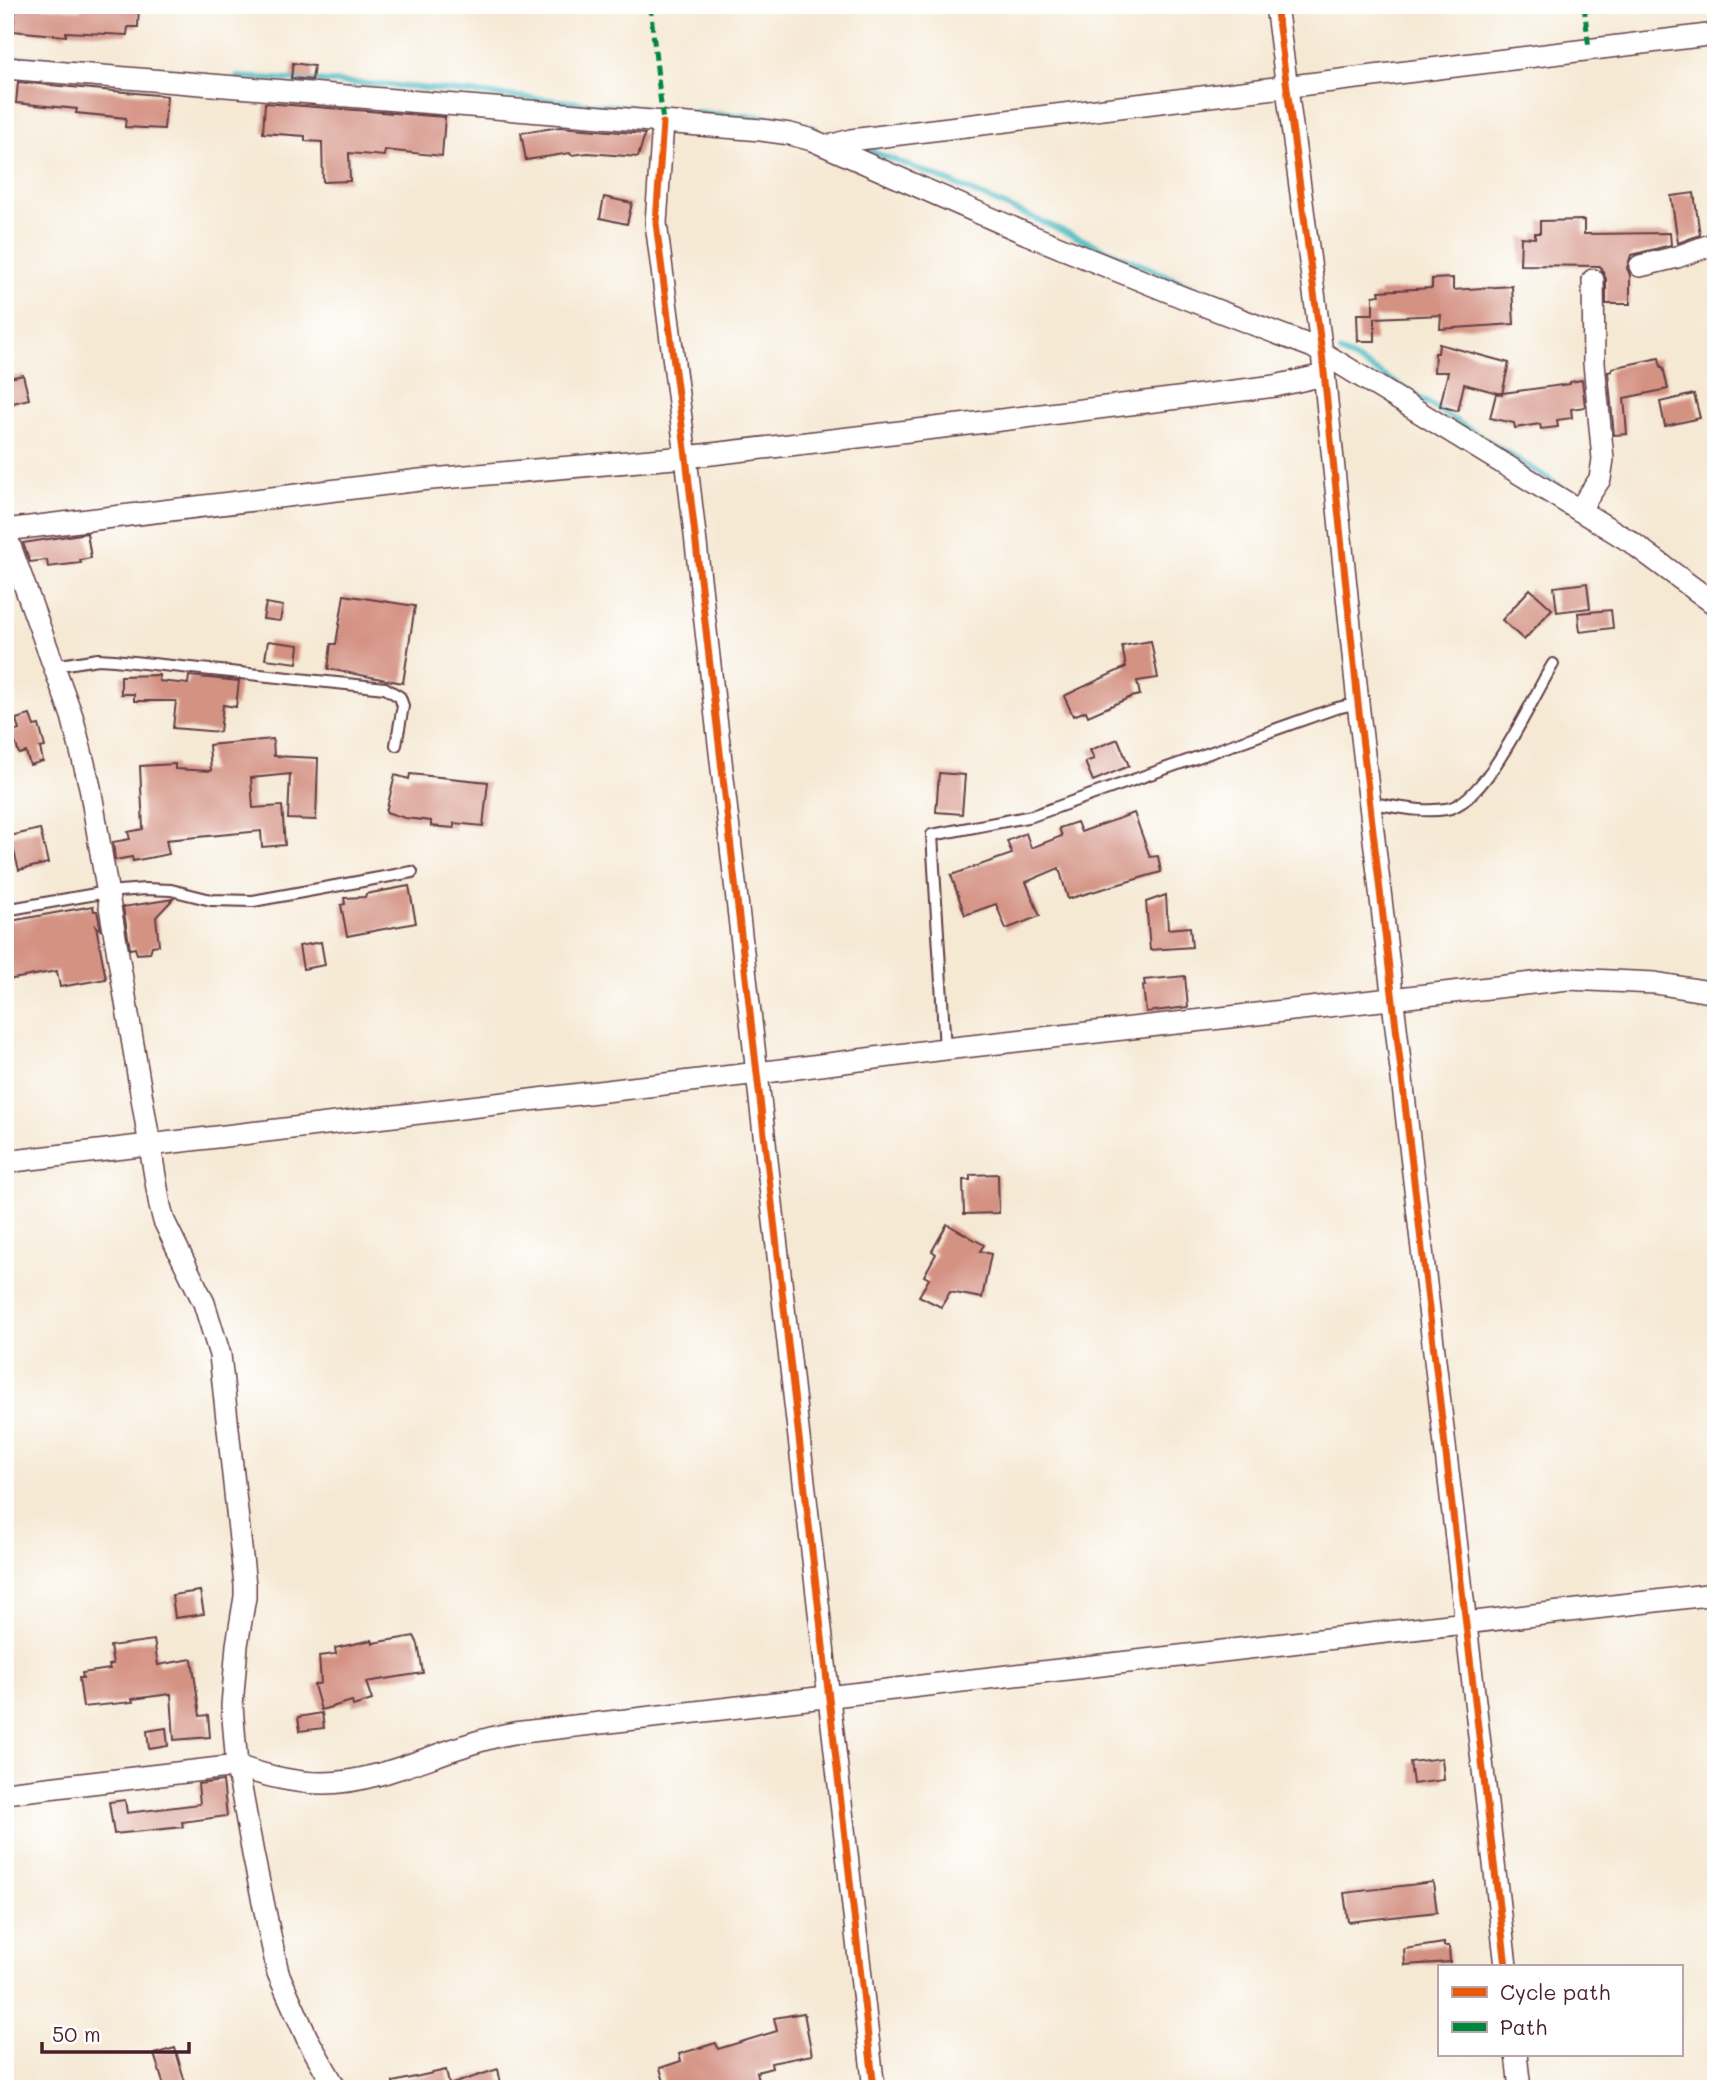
<svg xmlns="http://www.w3.org/2000/svg" width="1721" height="2094" viewBox="0 0 1721 2094" font-family="Mali,sans-serif">
<style>
.lines{fill:none;stroke-linecap:round;stroke-linejoin:round}
.stream{stroke:#4ab9c1;stroke-width:6}
.building{fill:#d49283}
.lane-casing{stroke:#643d44;stroke-width:14}
.street-casing{stroke:#643d44;stroke-width:24}
.lane{stroke:#fff;stroke-width:10}
.street{stroke:#fff;stroke-width:21}
.quiet{stroke:#00873e;stroke-width:5;stroke-dasharray:10 5;stroke-linecap:butt}
.cycleway-casing{stroke:#fff;stroke-width:11}
.cycleway{stroke:#e8590c;stroke-width:7}
</style>
<rect width="100%" height="100%" fill="#fff"/>
<filter id="ink" filterUnits="userSpaceOnUse"><feTurbulence type="fractalNoise" baseFrequency=".0143" numOctaves="2"/><feDisplacementMap in="SourceGraphic" scale="14" xChannelSelector="R" yChannelSelector="G"/><feConvolveMatrix kernelMatrix="1 2 1 2 8 2 1 2 1" color-interpolation-filters="sRGB"/></filter>
<filter id="wash" filterUnits="userSpaceOnUse"><feTurbulence type="fractalNoise" baseFrequency=".00686" numOctaves="4" result="noise"/><feDisplacementMap in="SourceGraphic" scale="28" xChannelSelector="R" yChannelSelector="G"/><feGaussianBlur stdDeviation="1.57" result="paint"/><feColorMatrix in="noise" values="0 0 0 0 0 0 0 0 0 0 0 0 0 0 0 0 0 1.4 0 .05"/><feComposite in="paint" operator="in"/></filter>
<g filter="url(#wash)">
<rect width="100%" height="100%" fill="#f5e9d4"/>
<g class="lines">
<g class="stream">
<path d="M5,57L192,73"/>
<path d="M237,77L389,85L645,109"/>
<path d="M677,112L783,118L816,129"/>
<path d="M861,147L936,176L1255,314"/>
<path d="M1341,352L1376,371L1582,500"/>
</g>
</g>
<g id="blocks">
<g class="building">
<path d="M16,5L81,10L83,5H139L138,27H128L127,35L66,32V36L13,31Z"/>
<path d="M293,63L314,66L312,80L291,78Z"/>
<path d="M18,82L167,96L164,129L125,127L126,118L76,113L77,109L16,103Z"/>
<path d="M265,103L445,117L442,156L385,150L384,156L349,153L350,181L323,182L322,142L305,141V136L263,133Z"/>
<path d="M560,127L645,134L638,157L588,153L571,155L570,153L526,160L521,133Z"/>
<path d="M1694,193L1700,235L1678,243L1671,196Z"/>
<path d="M604,197L632,203L627,224L600,218Z"/>
<path d="M1584,220V234L1670,233L1671,245L1631,255L1627,268L1630,275V304H1606V279L1600,266L1520,265L1521,237L1535,238V233H1540V221Z"/>
<path d="M1453,278V290L1512,286L1514,324L1440,329L1441,315L1375,318V341H1358L1357,314H1373V296L1380,295L1379,291L1432,288V279Z"/>
<path d="M1439,344L1509,363L1502,394L1464,384L1458,411L1440,406L1448,372H1434L1435,353H1438Z"/>
<path d="M1659,358L1661,367H1663L1668,389L1624,398L1627,434L1614,435L1608,372L1612,371V368Z"/>
<path d="M23,375L29,399L5,405V379Z"/>
<path d="M1582,380L1585,407L1571,409L1572,418L1557,420L1558,427L1541,429L1540,424L1515,428L1514,423L1490,418L1496,394L1570,384V382Z"/>
<path d="M1694,394L1700,418L1665,426L1660,402Z"/>
<path d="M87,533L91,558L80,560L81,563L48,567L47,560L30,562L23,543Z"/>
<path d="M1587,583L1590,608L1557,612L1554,587Z"/>
<path d="M1530,589L1552,609L1524,640L1502,620Z"/>
<path d="M344,595L415,606L403,683L328,669L331,644H336Z"/>
<path d="M266,603L283,606L280,621L263,619Z"/>
<path d="M1611,610L1613,628L1580,632L1578,613Z"/>
<path d="M268,641L299,645L297,663L265,659Z"/>
<path d="M1151,641L1158,678L1137,681L1140,695L1131,697L1088,716L1086,711L1073,716L1064,696L1126,667L1122,646Z"/>
<path d="M159,675V681L188,684L189,676L239,681L236,707L223,705L220,732L173,728L176,701H134V694H121V676Z"/>
<path d="M30,715L34,726L39,725L45,747L40,748L43,761L30,765L26,752L19,754L12,732L19,730L16,719Z"/>
<path d="M273,739L274,756L318,758L316,820L288,819L290,774L251,778L253,808L282,806L285,845L262,847L261,831L166,840L169,854L133,861L132,857L115,860L113,842L130,839L128,832L143,829L140,766L175,764V769L211,771L209,745Z"/>
<path d="M1118,739L1129,766L1093,781L1085,762L1094,759L1090,750Z"/>
<path d="M939,773L965,775L962,814L936,812Z"/>
<path d="M410,774L488,782L483,826L454,823V828L431,826V821L405,818L386,812L395,775L409,779Z"/>
<path d="M1134,813L1150,857L1158,856L1161,872L1068,899L1059,868L1026,882L1040,916L1006,929L996,904L965,915L951,875L1012,854L1007,841L1026,833L1031,848L1062,836L1059,828L1077,822L1081,832Z"/>
<path d="M40,829L48,863L19,870L10,836Z"/>
<path d="M409,886L416,923L347,936L341,905L345,904L344,898L365,897L366,894Z"/>
<path d="M1166,895L1168,929L1190,927L1192,947L1150,950L1146,902Z"/>
<path d="M173,899L156,917L159,945L152,946L150,953L137,954L135,948L130,949L123,907Z"/>
<path d="M93,906L94,911H97L101,930L96,926L106,979L60,987L57,971L7,980L5,922Z"/>
<path d="M321,942L325,965L303,969L299,946Z"/>
<path d="M1185,976L1188,1007L1146,1012L1143,986H1145L1144,980Z"/>
<path d="M998,1174L999,1213L964,1214L963,1180H970V1175Z"/>
<path d="M947,1224L984,1245L980,1251L991,1254L982,1298L950,1292L941,1307L919,1296L929,1279L924,1276L936,1254L932,1251Z"/>
<path d="M200,1591L204,1614L175,1618L172,1595Z"/>
<path d="M414,1636L418,1644L423,1673L366,1682L372,1700L353,1706L352,1701L321,1710L314,1685L321,1683L319,1656L336,1654L335,1648L372,1640L373,1643Z"/>
<path d="M154,1640L158,1665L192,1659L200,1716L208,1715L210,1737L174,1740L171,1694L132,1699L133,1702L83,1707L79,1678H83L82,1673L110,1669L109,1665L113,1664L110,1646Z"/>
<path d="M322,1713L324,1728L300,1731L298,1717Z"/>
<path d="M166,1728L168,1746L149,1749L147,1731Z"/>
<path d="M1442,1758L1444,1780L1413,1784L1410,1762Z"/>
<path d="M223,1781L227,1816L182,1822L183,1827L114,1834L109,1802L125,1800L127,1813L200,1804L198,1784Z"/>
<path d="M1433,1882L1437,1912L1348,1922L1344,1893Z"/>
<path d="M1444,1943V1946H1449L1450,1962L1405,1965L1404,1949Z"/>
<path d="M804,2013L812,2055L771,2063L772,2068L757,2072L761,2089H666L660,2068L681,2061L679,2054L716,2043L718,2049L777,2031L774,2018Z"/>
<path d="M175,2048L187,2089H165L154,2054Z"/>
<path d="M498,2069L502,2089H393V2082L446,2070L449,2085Z"/>
</g>
</g>
</g>
<g filter="url(#ink)">
<use href="#blocks" fill-opacity="0" stroke="#643d44" stroke-width="2"/>
<g class="lines">
<defs>
<g id="lane">
<path d="M54,666L98,659L114,660L385,688L400,697L403,706L396,745"/>
<path d="M1370,803C1394,806 1421,813 1446,809C1486,804 1532,698 1553,664"/>
<path d="M5,910L107,892L145,889L171,890L211,900L253,901L412,872"/>
<path d="M945,1049L932,835L1032,816L1333,709L1358,703"/>
</g>
<g id="street">
<path d="M1276,5L1322,353L1358,703L1506,1966"/>
<path d="M5,68L761,130L790,134L812,140L1027,234L1182,297L1313,347L1631,542L1716,605"/>
<path d="M663,123L656,223L686,457L874,2089"/>
<path d="M829,146L851,140L1716,34"/>
<path d="M1640,266L1677,257L1716,243"/>
<path d="M1579,510L1600,479L1603,459L1594,363L1593,280"/>
<path d="M5,530L420,480L686,457L977,423L1275,386L1324,375"/>
<path d="M5,532L72,716L90,787L160,1206L164,1221L204,1303L220,1355L245,1585V1597L237,1645L232,1706L237,1766L253,1854L278,1973L307,2038L336,2089"/>
<path d="M5,1162L758,1073L945,1049L1568,979L1655,983L1716,993"/>
<path d="M5,1793L237,1766C263,1775 294,1783 322,1783C382,1784 452,1743 514,1733L1716,1594"/>
<path d="M1516,2054L1520,2089"/>
</g>
</defs>
<use href="#lane" class="lane-casing"/>
<use href="#street" class="street-casing"/>
<use href="#lane" class="lane"/>
<use href="#street" class="street"/>
<g class="quiet">
<path d="M650,5L663,123"/>
<path d="M1584,5L1589,49"/>
</g>
<defs>
<g id="cycleway">
<path d="M1276,5L1322,353L1358,703L1506,1966"/>
<path d="M663,123L656,223L686,457L874,2089"/>
</g>
</defs>
<use href="#cycleway" class="cycleway-casing"/>
<use href="#cycleway" class="cycleway"/>
</g>
</g>
<rect width="1721" height="2094" fill="none" stroke="#fff" stroke-width="28"/>
<rect x="1438" y="1965" width="245" height="91" fill="#ffffff" stroke="#b7a5aa" stroke-width="2"/>
<rect x="1452" y="1987" width="35" height="10" fill="#e8590c" stroke="#b7a5aa" stroke-width="2"/>
<text x="1500" y="2000" font-size="21" fill="#4a1f2b">Cycle path</text>
<rect x="1452" y="2022" width="35" height="10" fill="#00873e" stroke="#b7a5aa" stroke-width="2"/>
<text x="1500" y="2035" font-size="21" fill="#4a1f2b">Path</text>
<path d="M42 2042v10h147v-10" fill="none" stroke="#4a1f2b" stroke-width="3.5"/>
<text x="52" y="2042" font-size="21" fill="#4a1f2b" stroke="#ffffff" stroke-width="5" paint-order="stroke">50 m</text>
</svg>
